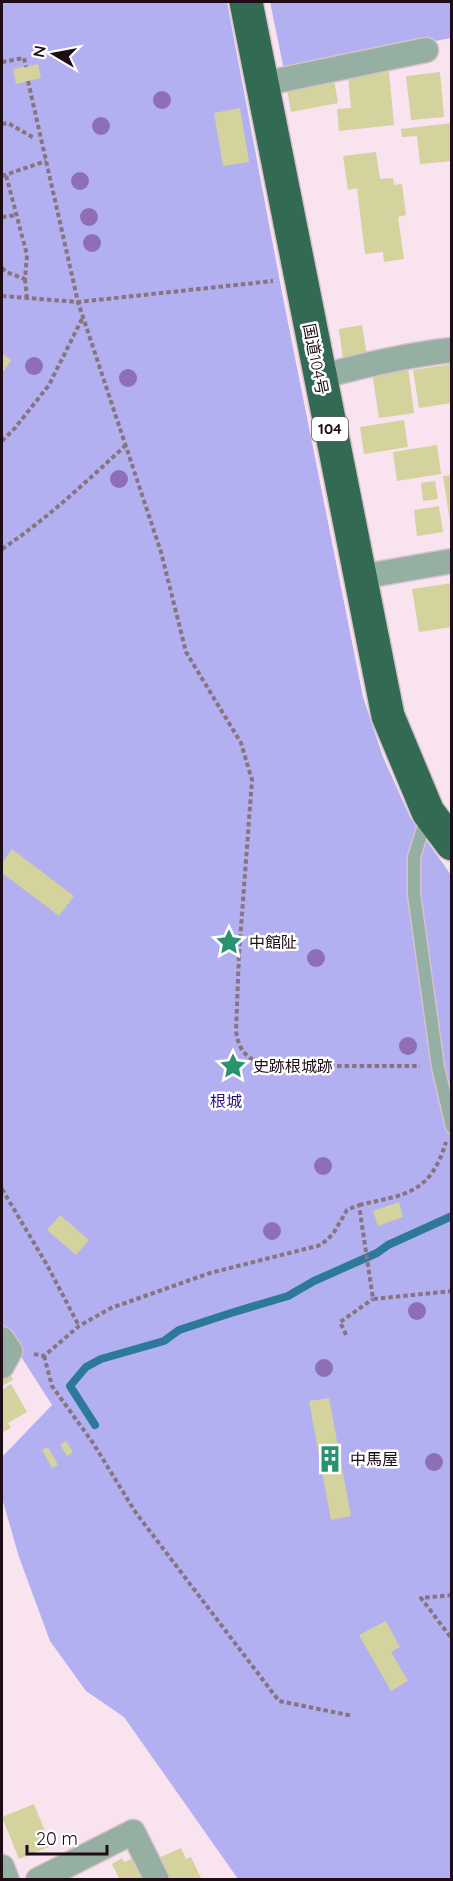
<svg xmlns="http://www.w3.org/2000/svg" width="453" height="1881" viewBox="0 0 453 1881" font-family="Quicksand,'Noto Sans JP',sans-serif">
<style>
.green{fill:#b2b0f0}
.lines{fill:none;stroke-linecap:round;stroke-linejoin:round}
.stream{stroke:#2c7999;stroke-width:8}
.building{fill:#d4d29d}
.lane-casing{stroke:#d6c1cc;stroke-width:15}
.street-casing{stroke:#d6c1cc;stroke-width:27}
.highway-casing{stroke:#d6c1cc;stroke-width:36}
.path{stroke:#88747f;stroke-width:4;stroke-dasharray:4.5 3;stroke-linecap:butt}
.lane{stroke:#96afa3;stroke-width:12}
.street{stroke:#96afa3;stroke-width:24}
.highway{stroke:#326a54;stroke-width:33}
.tree{fill:#8e6fb6}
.labels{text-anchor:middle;stroke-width:5;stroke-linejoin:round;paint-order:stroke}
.shield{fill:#fff;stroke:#62555d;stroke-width:1.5}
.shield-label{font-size:15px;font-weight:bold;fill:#1e0c17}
.street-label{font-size:16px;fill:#1e0c17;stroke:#fff}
.poi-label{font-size:16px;fill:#1e0c17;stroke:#fff;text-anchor:start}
.park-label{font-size:16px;fill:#361089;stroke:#fff}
</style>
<rect width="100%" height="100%" fill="#f9e3ee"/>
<g class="green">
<path d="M2,2H227L283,298L363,697L383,757L410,817L451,875V1879H238L124,1717L86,1691L50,1641L19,1557L2,1498V1457L52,1405L2,1327Z"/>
<path d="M270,2H451V38L284,70Z"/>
</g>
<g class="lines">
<path class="stream" d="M95,1425L70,1386L86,1367L101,1359L164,1341L179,1330L231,1313L288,1296L314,1281L377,1253L388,1245L452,1216"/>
</g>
<g class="building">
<path d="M38,64L41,78L16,84L13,69Z"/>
<path d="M389,72L394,125L339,131L337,109L351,108L348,76Z"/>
<path d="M440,72L444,117L411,120L406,76Z"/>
<path d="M334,80L338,103L291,112L287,89Z"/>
<path d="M240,108L249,162L223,166L214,113Z"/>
<path d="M452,123V161L420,164L417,136L402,137L401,129Z"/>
<path d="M376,152L380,179L393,178L394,185L402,184L406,215L398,217L404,259L384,262L383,252L365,254L357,188L348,190L343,156Z"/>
<path d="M362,325L367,356L343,360L339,329Z"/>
<path d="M2,353L11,360L2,374Z"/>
<path d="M452,364V403L419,408L413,370Z"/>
<path d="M408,367L414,413L379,418L372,372Z"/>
<path d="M404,420L408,447L364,454L360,427Z"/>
<path d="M437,445L441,474L397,481L393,452Z"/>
<path d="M452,475V522H450L443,476Z"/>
<path d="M435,481L438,499L423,501L421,483Z"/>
<path d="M439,506L443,532L417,536L414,510Z"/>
<path d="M452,583V627L419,632L412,589Z"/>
<path d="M12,849L74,896L59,916L2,873V863Z"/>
<path d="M399,1202L403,1217L378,1226L373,1211Z"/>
<path d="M60,1215L89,1240L76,1255L47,1230Z"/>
<path d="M10,1374L13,1380L2,1386V1379Z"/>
<path d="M11,1384L27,1412L8,1423L11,1428L3,1432L2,1428V1390Z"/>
<path d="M329,1398L351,1516L331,1520L309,1401Z"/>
<path d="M66,1441L73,1452L67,1456L60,1445Z"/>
<path d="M48,1447L58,1465L52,1468L42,1450Z"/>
<path d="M386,1621L400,1647L391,1652L408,1681L391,1691L359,1635Z"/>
<path d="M34,1804L51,1846L19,1859L2,1817Z"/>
<path d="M181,1848L186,1859L191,1857L202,1880H166L156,1859Z"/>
<path d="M138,1856L146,1880H120L112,1864L122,1858L124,1862Z"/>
</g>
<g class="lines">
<defs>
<path id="lane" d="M427,816L414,857V894L438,1067L452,1127"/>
<g id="street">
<path d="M262,84L426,50"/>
<path d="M320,377C364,365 406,355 452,350"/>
<path d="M360,577L452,561"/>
<path d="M2,1339L10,1351L2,1366"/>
<path d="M2,1867L7,1880"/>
<path d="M38,1880L133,1832L157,1880"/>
</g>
<path id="highway" d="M246,2L388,716L428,812L452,844"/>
</defs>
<use href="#lane" class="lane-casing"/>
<use href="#street" class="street-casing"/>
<use href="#highway" class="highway-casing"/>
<g class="path">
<path d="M2,62L24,58L26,67"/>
<path d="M28,81L78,302L161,552L186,652L241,743L252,780L239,954L236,1031C239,1052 247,1058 265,1066H420"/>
<path d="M2,124L8,123L34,138"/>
<path d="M2,176L46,161"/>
<path d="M2,217L17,215"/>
<path d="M2,268L6,272L25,279L27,255L6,175"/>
<path d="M25,279L27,298"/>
<path d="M2,296L78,302L273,281"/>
<path d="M2,441L15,428L49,385L82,319"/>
<path d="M2,549C47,519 86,482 126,445"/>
<path d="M2,1189L47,1265L79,1326"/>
<path d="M359,1205C407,1194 430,1194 446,1142"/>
<path d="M346,1335L340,1322L373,1299"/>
<path d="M34,1354L44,1356L79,1326L111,1308L210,1273L321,1245L333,1234L347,1210L359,1205L373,1299L452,1291"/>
<path d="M44,1356L52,1386L93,1443L136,1513L279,1701L353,1716"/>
<path d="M452,1595L421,1598L452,1639"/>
</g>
<use href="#lane" class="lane"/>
<use href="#street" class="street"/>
<use href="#highway" class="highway"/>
</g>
<g class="tree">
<circle cx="162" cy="100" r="9"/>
<circle cx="101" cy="126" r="9"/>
<circle cx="80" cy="181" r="9"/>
<circle cx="89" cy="217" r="9"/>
<circle cx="92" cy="243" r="9"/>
<circle cx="34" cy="366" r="9"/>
<circle cx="128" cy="378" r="9"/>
<circle cx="119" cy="479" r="9"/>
<circle cx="316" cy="958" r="9"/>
<circle cx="408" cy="1046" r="9"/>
<circle cx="323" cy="1166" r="9"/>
<circle cx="272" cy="1231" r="9"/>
<circle cx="417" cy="1311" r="9"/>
<circle cx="324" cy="1368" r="9"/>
<circle cx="434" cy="1462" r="9"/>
</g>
<defs>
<symbol id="sight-bare" viewBox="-9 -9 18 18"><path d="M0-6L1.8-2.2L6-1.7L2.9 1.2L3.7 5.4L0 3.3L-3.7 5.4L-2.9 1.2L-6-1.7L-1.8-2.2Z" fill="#2b926f" stroke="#fff" stroke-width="2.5" paint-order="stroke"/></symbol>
<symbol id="building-bare" viewBox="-9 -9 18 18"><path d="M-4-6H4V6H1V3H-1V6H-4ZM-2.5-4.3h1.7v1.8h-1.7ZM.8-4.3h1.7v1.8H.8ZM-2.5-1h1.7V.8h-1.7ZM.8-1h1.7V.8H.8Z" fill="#2b926f" stroke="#fff" stroke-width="2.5" paint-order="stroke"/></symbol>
</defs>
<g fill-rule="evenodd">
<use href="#sight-bare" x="210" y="923" width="38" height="38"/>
<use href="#sight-bare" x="214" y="1047" width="38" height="38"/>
<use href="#building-bare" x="311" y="1440" width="38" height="38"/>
</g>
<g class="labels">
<rect class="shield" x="312" y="417" width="36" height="24" rx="4.5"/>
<g class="shield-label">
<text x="330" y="434">104</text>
</g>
<g class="street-label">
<text transform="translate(316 359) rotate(79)" y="6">国道104号</text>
</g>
<g class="poi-label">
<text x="249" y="948">中館阯</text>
<text x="253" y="1072">史跡根城跡</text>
<text x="350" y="1465">中馬屋</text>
</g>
<g class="park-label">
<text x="226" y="1107">根城</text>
</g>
</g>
<rect width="453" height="1881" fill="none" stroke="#1e0c17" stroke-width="6"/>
<g transform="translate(54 54) rotate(280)" stroke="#ffffff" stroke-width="4.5" paint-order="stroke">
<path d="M0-4.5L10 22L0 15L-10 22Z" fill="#1e0c17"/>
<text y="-9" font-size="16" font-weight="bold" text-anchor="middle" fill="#1e0c17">N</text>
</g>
<path d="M27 1845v9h80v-9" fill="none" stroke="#1e0c17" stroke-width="3"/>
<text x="36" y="1845" font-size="18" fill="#1e0c17" stroke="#ffffff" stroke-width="4.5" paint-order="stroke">20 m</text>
</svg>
